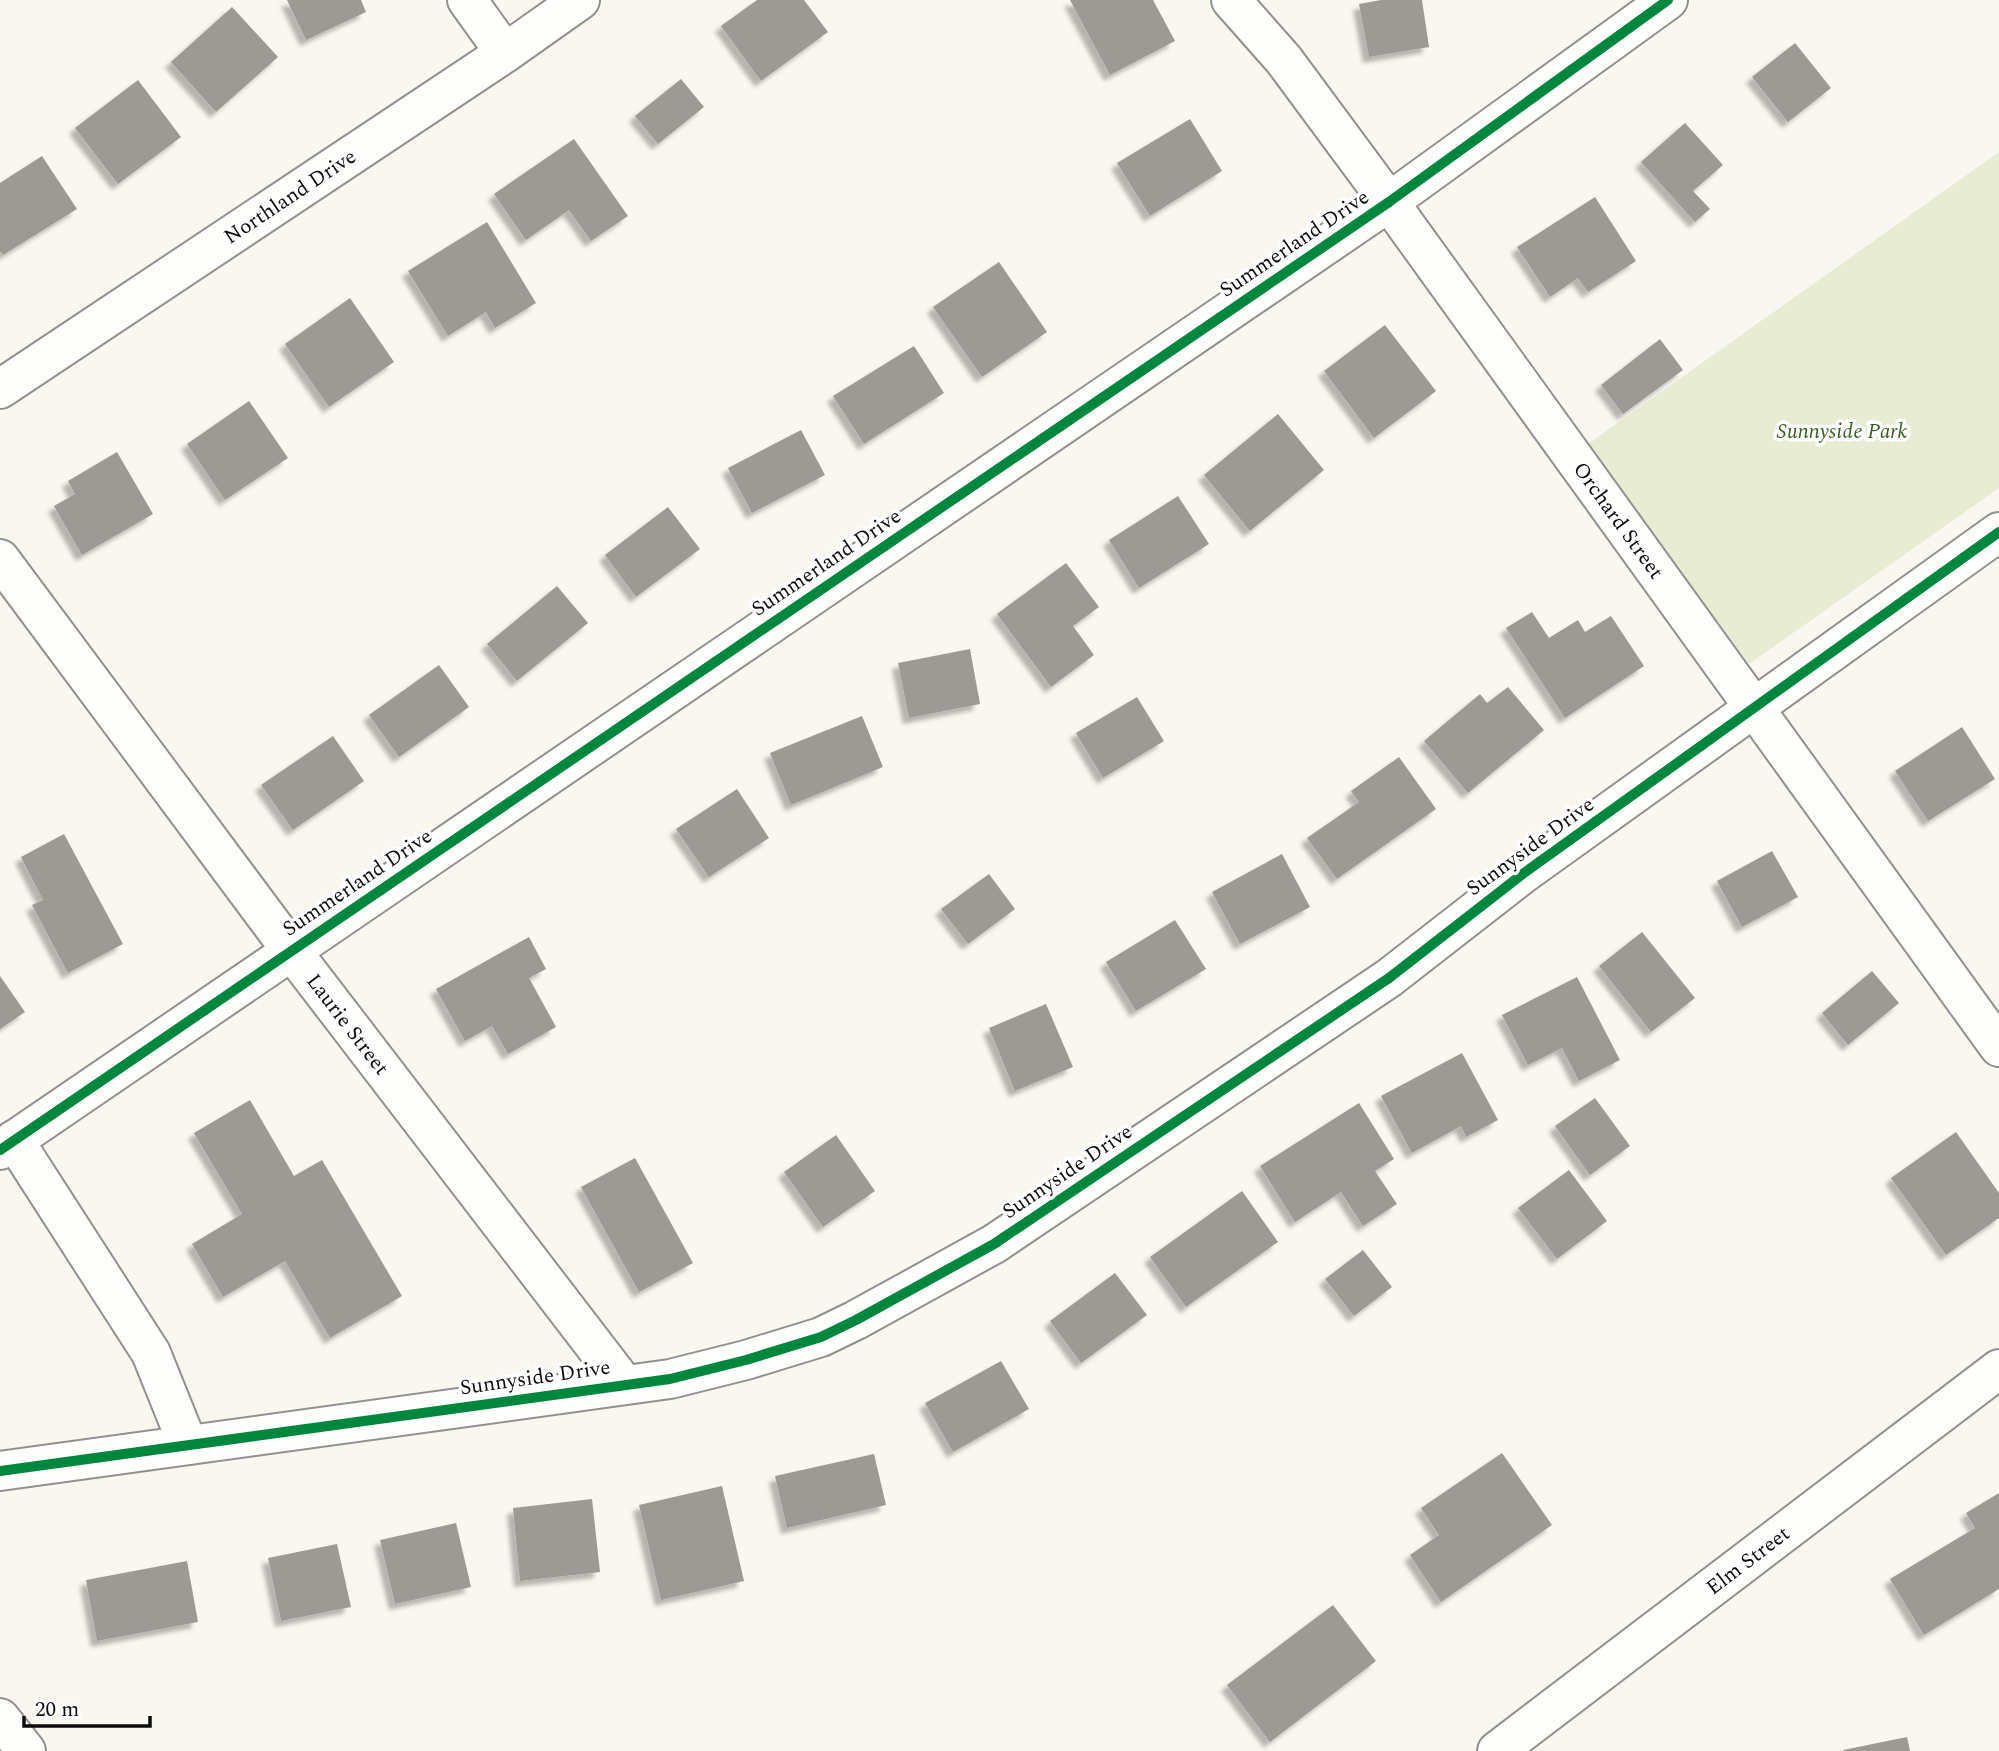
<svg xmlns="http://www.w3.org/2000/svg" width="1999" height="1751" viewBox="0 0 1999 1751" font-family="Spectral,serif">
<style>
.green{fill:#e7ecd2}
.building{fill:#9d9a96;filter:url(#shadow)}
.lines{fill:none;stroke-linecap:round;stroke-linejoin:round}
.minor-casing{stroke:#93918f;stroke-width:42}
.minor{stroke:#fefefd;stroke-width:38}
.cycleway-casing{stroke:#fff;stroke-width:15}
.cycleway{stroke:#00873e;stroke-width:10}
.labels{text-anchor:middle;stroke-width:7;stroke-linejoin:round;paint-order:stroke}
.street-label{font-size:21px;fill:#0c0c0c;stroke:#fff}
.park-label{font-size:21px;font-style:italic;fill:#395d23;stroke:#fff}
</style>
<defs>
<filter id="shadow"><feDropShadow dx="-6" dy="6" stdDeviation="2" flood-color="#0004"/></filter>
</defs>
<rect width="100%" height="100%" fill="#faf6f0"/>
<path class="green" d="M1999,152V488L1749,664L1588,444Z"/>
<g class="building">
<path d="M287,0H361L366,12L306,40Z"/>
<path d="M757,0H804L828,32L761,81L721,26Z"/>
<path d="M1070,0H1153L1175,41L1110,75Z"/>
<path d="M1381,0H1422L1429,47L1369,57L1359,4Z"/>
<path d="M232,7L278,57L216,112L171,62Z"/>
<path d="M1795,43L1831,88L1788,122L1752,77Z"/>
<path d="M681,79L704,107L658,144L635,116Z"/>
<path d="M138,80L181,137L118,184L75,128Z"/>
<path d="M1190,119L1222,171L1150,216L1117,163Z"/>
<path d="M1685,123L1723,165L1693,191L1710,209L1695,222L1641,162Z"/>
<path d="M574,139L628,216L591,241L569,210L526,240L494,194Z"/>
<path d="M42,156L77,209L3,255L0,251V183Z"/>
<path d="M1595,197L1636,261L1588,292L1578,278L1550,297L1517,247Z"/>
<path d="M487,222L536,303L495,328L486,312L448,336L408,271Z"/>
<path d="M999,262L1047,332L982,377L933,307Z"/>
<path d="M350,298L394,362L329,407L285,344Z"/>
<path d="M1385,325L1436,391L1374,438L1324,371Z"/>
<path d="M1660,339L1683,370L1623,414L1601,385Z"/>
<path d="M914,346L944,393L864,444L833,396Z"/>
<path d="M249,401L288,458L225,500L187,444Z"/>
<path d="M1278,414L1324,470L1250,531L1204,475Z"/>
<path d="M801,430L825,475L752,513L728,468Z"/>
<path d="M117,452L153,514L82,555L54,506L75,494L68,481Z"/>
<path d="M1178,496L1209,544L1139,588L1109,540Z"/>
<path d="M668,507L700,549L636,597L605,555Z"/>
<path d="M1066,563L1099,607L1073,626L1094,655L1051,687L997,614Z"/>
<path d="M557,586L588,623L517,681L487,644Z"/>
<path d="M1532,612L1549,638L1578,620L1585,632L1611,616L1644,666L1565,718L1506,628Z"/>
<path d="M970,649L980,704L909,718L898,663Z"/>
<path d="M439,665L469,707L399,757L369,715Z"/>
<path d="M1508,687L1544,730L1468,793L1424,741L1480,694L1487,703Z"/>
<path d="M1137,697L1164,741L1103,778L1076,733Z"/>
<path d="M862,716L883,767L791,805L770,753Z"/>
<path d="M1962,727L1995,779L1928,821L1895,771Z"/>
<path d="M333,736L364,781L293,830L261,785Z"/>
<path d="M1399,757L1436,809L1337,879L1307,838L1359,802L1351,791Z"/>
<path d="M737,789L769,838L709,877L676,829Z"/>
<path d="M64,834L123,944L68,973L32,905L43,900L21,857Z"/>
<path d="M1772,851L1798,897L1742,927L1717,881Z"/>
<path d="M1282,854L1310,907L1240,944L1212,892Z"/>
<path d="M989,874L1015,909L968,944L941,909Z"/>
<path d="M1175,920L1206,969L1136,1011L1106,962Z"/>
<path d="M1642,932L1695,998L1651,1032L1599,966Z"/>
<path d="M529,937L546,969L529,978L556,1027L508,1054L492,1026L465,1041L436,989Z"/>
<path d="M1872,971L1899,1003L1848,1045L1822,1013Z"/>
<path d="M0,976L25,1012L0,1029Z"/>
<path d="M1577,977L1620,1060L1579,1081L1562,1048L1528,1065L1502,1015Z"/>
<path d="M1046,1004L1073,1067L1015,1091L989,1028Z"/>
<path d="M1462,1053L1498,1120L1466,1137L1461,1126L1412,1153L1381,1096Z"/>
<path d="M1595,1098L1630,1146L1590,1175L1555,1126Z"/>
<path d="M250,1100L294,1176L322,1160L402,1296L330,1338L285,1261L223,1297L192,1244L242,1214L194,1133Z"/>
<path d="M1359,1103L1394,1159L1375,1171L1397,1204L1363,1226L1341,1192L1295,1222L1260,1166Z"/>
<path d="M1956,1132L1999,1193V1218L1946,1255L1891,1178Z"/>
<path d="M836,1135L875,1191L823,1227L784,1172Z"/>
<path d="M635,1158L693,1263L639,1292L581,1187Z"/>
<path d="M1569,1170L1607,1221L1557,1259L1518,1208Z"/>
<path d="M1242,1191L1278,1242L1186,1307L1150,1257Z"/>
<path d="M1363,1250L1392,1287L1354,1316L1325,1279Z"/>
<path d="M1115,1273L1147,1315L1081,1363L1050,1321Z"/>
<path d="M1001,1361L1029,1409L953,1452L925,1403Z"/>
<path d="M1502,1453L1552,1525L1441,1602L1410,1555L1439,1535L1421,1508Z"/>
<path d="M874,1454L886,1505L787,1528L775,1476Z"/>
<path d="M722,1486L744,1581L661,1600L639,1505Z"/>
<path d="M1999,1493V1589L1924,1635L1890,1579L1975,1528L1966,1513Z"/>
<path d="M592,1499L600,1572L520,1581L513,1508Z"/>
<path d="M456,1523L471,1587L395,1604L380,1540Z"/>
<path d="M337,1544L351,1607L281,1621L268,1558Z"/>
<path d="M187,1561L198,1622L97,1641L86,1580Z"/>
<path d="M1333,1605L1376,1661L1270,1742L1227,1685Z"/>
<path d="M1907,1737L1910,1751H1844L1843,1750Z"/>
</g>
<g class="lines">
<defs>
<g id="minor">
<path d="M467,0L505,53"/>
<path id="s1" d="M1231,0L1284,60L1389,202L1999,1047"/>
<path id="s2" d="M0,389L505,53L580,0"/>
<path id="s3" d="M0,559L291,950L624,1384"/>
<path d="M14,1140L151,1353L188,1445"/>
<path d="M0,1150L1389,202L1668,0"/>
<path d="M0,1471L670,1379L746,1360L821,1337L856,1320L994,1244L1389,978L1524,873L1999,532"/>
<path d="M0,1718L26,1751"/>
<path id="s4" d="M1497,1751L1999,1369"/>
</g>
</defs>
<use href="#minor" class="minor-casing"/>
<use href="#minor" class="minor"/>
<defs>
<g id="cycleway">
<path d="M0,1150L1389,202L1668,0"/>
<path d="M0,1471L670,1379L746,1360L821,1337L856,1320L994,1244L1389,978L1524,873L1999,532"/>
</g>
</defs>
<use href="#cycleway" class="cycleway-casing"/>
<use href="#cycleway" class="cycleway"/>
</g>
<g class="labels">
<g class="street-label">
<text dy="7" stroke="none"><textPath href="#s2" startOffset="348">Northland Drive</textPath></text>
<text transform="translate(1294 243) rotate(-34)" y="7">Summerland Drive</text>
<text dy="7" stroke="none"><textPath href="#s1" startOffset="649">Orchard Street</textPath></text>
<text transform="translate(826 562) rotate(-34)" y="7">Summerland Drive</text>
<text transform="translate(1530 846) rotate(-36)" y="7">Sunnyside Drive</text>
<text transform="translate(357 882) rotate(-34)" y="7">Summerland Drive</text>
<text dy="7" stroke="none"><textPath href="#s3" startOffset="581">Laurie Street</textPath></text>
<text transform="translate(1067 1171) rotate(-34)" y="7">Sunnyside Drive</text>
<text transform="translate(535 1377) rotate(-8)" y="7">Sunnyside Drive</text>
<text dy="7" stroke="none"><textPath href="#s4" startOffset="315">Elm Street</textPath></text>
</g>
<g class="park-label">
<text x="1842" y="438">Sunnyside Park</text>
</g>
</g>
<path d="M24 1716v10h126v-10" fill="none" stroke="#0c0c0c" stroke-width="3.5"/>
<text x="35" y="1716" font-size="21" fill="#0c0c0c" stroke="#ffffff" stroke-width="5" paint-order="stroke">20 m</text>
</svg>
